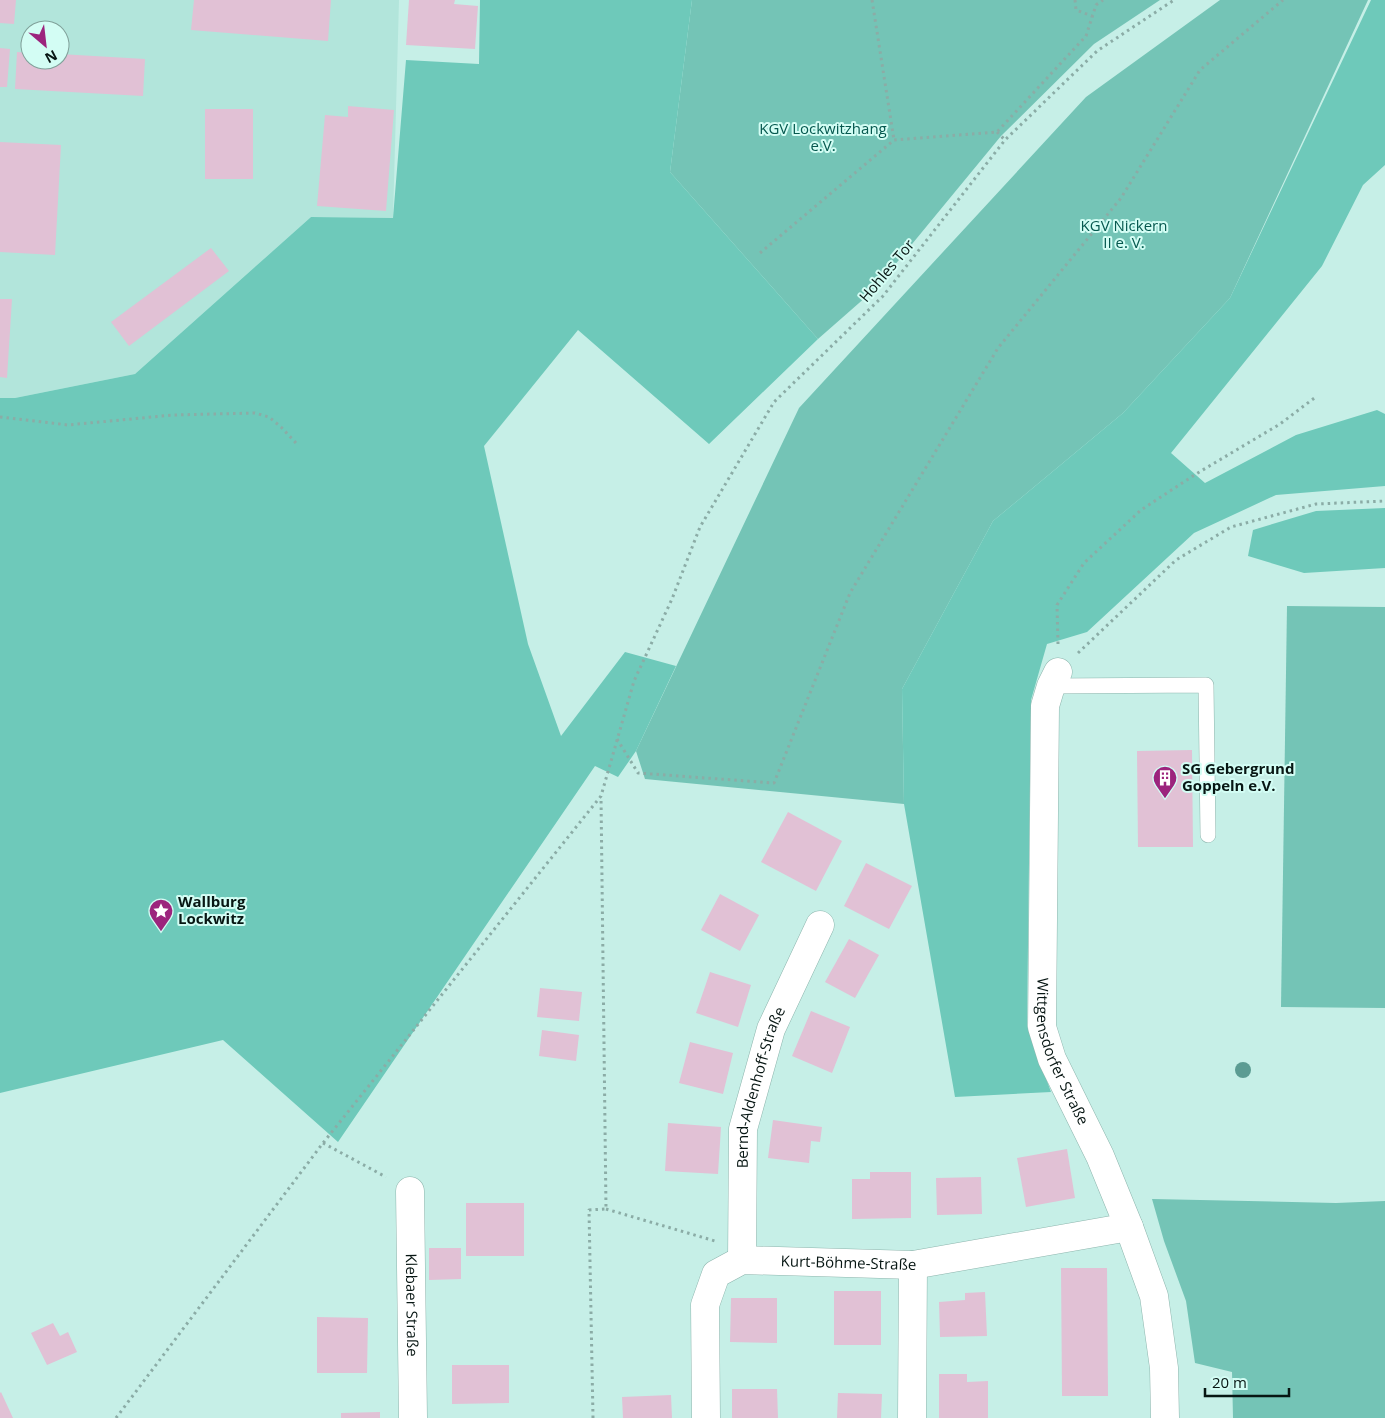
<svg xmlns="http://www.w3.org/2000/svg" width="1385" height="1418" viewBox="0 0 1385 1418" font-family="'Open Sans',sans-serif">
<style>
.built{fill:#b2e5db;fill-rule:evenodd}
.green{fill:#74c4b6}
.forest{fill:#6ec9ba}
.building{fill:#e1c1d5}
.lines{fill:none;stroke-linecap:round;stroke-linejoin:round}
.lane-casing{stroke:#8db5ad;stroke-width:16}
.street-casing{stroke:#8db5ad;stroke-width:29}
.path{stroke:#8baca6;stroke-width:3;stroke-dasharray:2.5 4;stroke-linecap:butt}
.lane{stroke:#fff;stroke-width:15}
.street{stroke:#fff;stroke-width:28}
.tree{fill:#5c9c93}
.labels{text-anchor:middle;stroke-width:4;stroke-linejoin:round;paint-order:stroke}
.park-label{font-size:15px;fill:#05584e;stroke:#d3fdf4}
.street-label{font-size:15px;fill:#071613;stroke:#d3fdf4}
.poi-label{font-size:15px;font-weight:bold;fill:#071613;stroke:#d3fdf4;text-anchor:start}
</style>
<rect width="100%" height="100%" fill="#c6efe7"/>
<path class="built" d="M0,0H399L393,218L311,217L135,374L15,398H0ZM30,30H60V60H30Z"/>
<g class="green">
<path d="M692,0H1160L1094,44L1001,136L875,289L818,339L670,172Z"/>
<path d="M1220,0H1368L1230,298L1123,413L993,521L902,689L904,804L645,779L636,751L799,408L1086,97Z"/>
<path d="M1287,606L1385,607V1008L1281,1007Z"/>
<path d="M1152,1199L1336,1203L1385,1201V1418H1233L1232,1372L1195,1363L1186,1301L1164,1241Z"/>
</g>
<g class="forest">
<path d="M480,0H692L670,172L818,339L709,444L578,330L484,446L528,644L561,736L625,652L676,666L636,751L618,777L595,766L338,1142L223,1040L0,1093V398H15L135,374L311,217L393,218L406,60L479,64Z"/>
<path d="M1371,0H1385V165L1363,185L1322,266L1171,453L1205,483L1296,435L1377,410L1385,414V486L1276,495L1194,533L1087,632L1047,644L1031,700L1027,1026L1051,1092L955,1097L904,804L902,689L993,521L1123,413L1230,298Z"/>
<path d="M1385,508V568L1304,573L1248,556L1253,530L1316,511Z"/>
</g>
<g class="building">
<path d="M0,0H16L14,24L0,23Z"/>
<path d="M194,0H331L328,41L191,30Z"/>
<path d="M409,0H455L454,4L478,6L475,49L406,45Z"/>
<path d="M0,48L10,49L7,87H0Z"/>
<path d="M17,52L30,53V60H60V54L145,59L143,96L15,89Z"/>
<path d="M348,106L394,110L386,211L317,206L325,115L348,117Z"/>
<rect x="205" y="109" width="48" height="70"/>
<path d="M0,142L61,145L55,255L0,252Z"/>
<path d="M211,248L229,271L129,346L111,322Z"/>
<path d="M0,299H12L7,378L0,377Z"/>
<path d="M1192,750L1193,847H1138L1137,751Z"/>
<path d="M788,812L842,841L816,891L761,862Z"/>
<path d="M866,863L912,886L889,929L844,906Z"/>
<path d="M720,894L759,915L740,951L701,930Z"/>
<path d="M849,939L879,955L855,998L825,982Z"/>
<path d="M710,972L751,985L738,1027L696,1013Z"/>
<path d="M540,988L582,992L579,1021L537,1017Z"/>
<path d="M811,1011L850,1027L832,1073L792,1056Z"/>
<path d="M542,1030L579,1035L576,1061L539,1056Z"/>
<path d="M690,1042L733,1053L723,1094L679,1083Z"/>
<path d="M773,1120L822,1127L820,1142L811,1141L809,1163L768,1158Z"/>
<path d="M668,1123L721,1127L718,1174L665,1171Z"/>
<path d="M1067,1149L1075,1198L1026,1207L1017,1158Z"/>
<path d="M870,1172H911V1218L852,1219V1179H870Z"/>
<path d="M981,1177L982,1214L937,1215L936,1178Z"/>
<rect x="466" y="1203" width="58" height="53"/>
<path d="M429,1248H461V1279L429,1280Z"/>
<path d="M1061,1268H1107L1108,1396H1062Z"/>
<rect x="834" y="1291" width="47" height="54"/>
<path d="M985,1292L987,1336L940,1337L939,1302L965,1300V1293Z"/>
<path d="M731,1298H777V1343L730,1342Z"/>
<path d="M317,1317L368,1318L367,1373H317Z"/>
<path d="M53,1323L60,1336L68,1332L77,1352L47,1365L31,1333Z"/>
<path d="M452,1365H509V1403L452,1404Z"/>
<path d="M939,1374H967V1382L988,1381V1418H939Z"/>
<path d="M732,1389H777L778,1418H732Z"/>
<path d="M1,1392L13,1418H0V1393Z"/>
<path d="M838,1393L882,1394L881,1418H837Z"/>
<path d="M671,1395L672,1418H623L622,1397Z"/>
<path d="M380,1412V1418H341V1413Z"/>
</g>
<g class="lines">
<defs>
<path id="lane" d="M1051,686L1206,685L1208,835"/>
<g id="street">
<path id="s1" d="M1058,672L1051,686L1045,706L1042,1027L1052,1059L1100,1156L1129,1227L1154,1296L1164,1368L1165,1418"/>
<path id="s2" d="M410,1191L413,1418"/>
<path id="s3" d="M742,1260L743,1129L771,1029L820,925"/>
<path id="s4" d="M706,1418L705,1305L716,1274L742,1260L913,1265L1129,1227"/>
<path d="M912,1418L913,1265"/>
</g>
</defs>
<use href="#lane" class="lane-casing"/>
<use href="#street" class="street-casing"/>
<g class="path">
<path d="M872,0L894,140"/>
<path d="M1075,0L1076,10L1092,16"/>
<path d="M997,132L1005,140"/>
<path d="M760,253L894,140L997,132L1086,36L1096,5L1103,0"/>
<path d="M0,417L68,425L173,415L255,413L269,417L281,427L296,443"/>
<path d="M1058,644L1057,605L1084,563L1141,510L1196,474L1280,424L1317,396"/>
<path d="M1078,653L1176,560L1231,527L1316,504L1385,501"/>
<path d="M617,739L638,773L774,783L850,593L998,348L1121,198L1200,70L1283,0"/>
<path d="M323,1143L386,1177"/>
<path d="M606,1209L715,1241"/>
<path d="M116,1418L323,1143L601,796L634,681L672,599L700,527L774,402L883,296L1005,140L1097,51L1174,0"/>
<path d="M593,1418L589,1210L606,1209L601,797"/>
</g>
<use href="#lane" class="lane"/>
<use href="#street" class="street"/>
</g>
<circle class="tree" cx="1243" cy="1070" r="8"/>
<defs>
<symbol id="building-pin" viewBox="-11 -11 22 30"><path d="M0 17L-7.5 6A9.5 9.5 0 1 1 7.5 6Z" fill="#9c247d" stroke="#d3fdf4"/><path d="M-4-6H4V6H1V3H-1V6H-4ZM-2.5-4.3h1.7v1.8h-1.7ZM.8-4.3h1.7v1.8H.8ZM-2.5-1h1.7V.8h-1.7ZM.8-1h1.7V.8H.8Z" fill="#fff"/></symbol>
<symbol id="sight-pin" viewBox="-11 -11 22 30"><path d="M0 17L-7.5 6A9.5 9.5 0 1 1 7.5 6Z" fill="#9c247d" stroke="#d3fdf4"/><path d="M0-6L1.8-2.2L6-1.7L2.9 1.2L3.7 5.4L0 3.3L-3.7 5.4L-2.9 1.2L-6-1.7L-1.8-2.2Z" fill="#fff"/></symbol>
</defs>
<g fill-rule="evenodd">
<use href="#building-pin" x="1151" y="764" width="28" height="38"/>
<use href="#sight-pin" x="147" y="897" width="28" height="38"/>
</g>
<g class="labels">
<g class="park-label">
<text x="823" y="134">KGV Lockwitzhang<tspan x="823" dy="17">e.V.</tspan></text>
<text x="1124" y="231">KGV Nickern<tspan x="1124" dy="17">II e. V.</tspan></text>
</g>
<g class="street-label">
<text transform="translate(887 271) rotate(-50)" y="5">Hohles Tor</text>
<text dy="5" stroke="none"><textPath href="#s1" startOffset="386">Wittgensdorfer Straße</textPath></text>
<text dy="5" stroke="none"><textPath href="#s3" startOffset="175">Bernd-Aldenhoff-Straße</textPath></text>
<text dy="5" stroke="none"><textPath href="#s4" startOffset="282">Kurt-Böhme-Straße</textPath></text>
<text dy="5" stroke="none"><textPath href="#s2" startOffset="114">Klebaer Straße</textPath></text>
</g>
<g class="poi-label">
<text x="1182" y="774">SG Gebergrund<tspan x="1182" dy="17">Goppeln e.V.</tspan></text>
<text x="178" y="907">Wallburg<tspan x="178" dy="17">Lockwitz</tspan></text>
</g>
</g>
<g transform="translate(45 45) rotate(152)"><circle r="24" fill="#d3fdf4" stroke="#81a19a"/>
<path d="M0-4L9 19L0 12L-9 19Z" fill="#9c247d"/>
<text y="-8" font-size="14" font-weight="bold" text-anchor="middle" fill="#071613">N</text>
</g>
<path d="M1205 1388v8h84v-8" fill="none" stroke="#071613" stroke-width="2.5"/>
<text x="1212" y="1388" font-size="15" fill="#071613" stroke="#d3fdf4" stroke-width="4" paint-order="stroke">20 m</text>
</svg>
